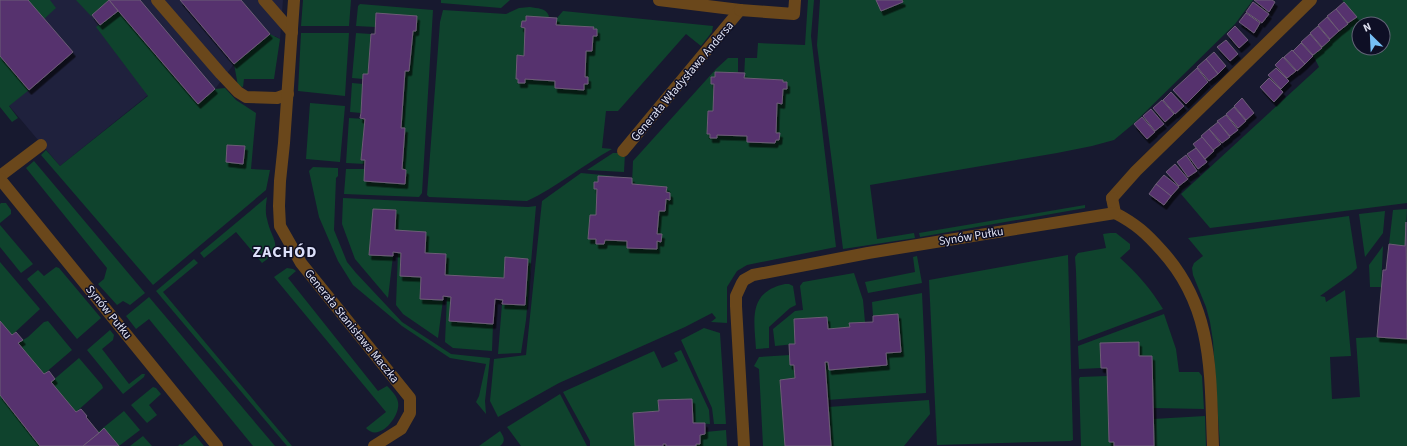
<svg xmlns="http://www.w3.org/2000/svg" width="1407" height="446" viewBox="0 0 1407 446" font-family="'Source Sans 3',sans-serif">
<style>
.built{fill:#1f213d}
.green{fill:#0f432d;fill-rule:evenodd}
.building{fill:#57306e;stroke:#6c5d76;filter:url(#shadow)}
.lines{fill:none;stroke-linecap:round;stroke-linejoin:round}
.lane{stroke:#6a471b;stroke-width:12}
.street{stroke:#6a471b;stroke-width:12}
.labels{text-anchor:middle;stroke-width:3;stroke-linejoin:round;paint-order:stroke}
.street-label{font-size:12px;fill:#dfe1f1;stroke:#0e0f25}
.district-label{font-size:16px;font-weight:bold;letter-spacing:1px;fill:#dce0f9;stroke:#0e0f25}
</style>
<defs>
<filter id="shadow"><feDropShadow dx="2.5" dy="4.5" stdDeviation="0" flood-color="#0009"/></filter>
</defs>
<rect width="100%" height="100%" fill="#17192f"/>
<path class="built" d="M0,0H283L280,39L275,36L234,64L215,89L198,104L173,75L60,166L0,95Z"/>
<g class="green">
<path d="M28,0H50L56,8L44,19Z"/>
<path d="M76,0H109L91,16Z"/>
<path d="M303,0H351L349,26H301Z"/>
<path d="M441,0H510L501,8L441,3Z"/>
<path d="M808,0H814L811,36L836,247L747,265L737,271L727,287V323L711,322L716,318L712,313L685,327L559,383L498,417L490,401L494,359L526,355L542,201L581,173L613,176L614,177L598,176L596,215H590L588,239H596L597,244H604L605,240L627,241V248L656,249L657,241H661L662,234H657L659,211H665L666,199H670V193L666,192L667,187L632,184L633,161L716,69L728,58H738V72H715V77H711V84H714L713,111H708L707,134H710V138H717V135L747,136V142L775,143L776,140H779L780,133H776L777,103L782,104L783,89H787V83L783,82V80L744,78L745,58H757L758,43L805,45Z"/>
<path d="M820,0H876L881,11L903,3L902,0H1253L1235,24L1132,125L1114,140L1092,146L1057,153L870,185L877,239L914,233L915,238L843,249L817,45Z"/>
<path d="M1342,0H1407V203L1210,228L1181,194L1319,67L1313,55L1357,17ZM1359,24H1383V48H1359Z"/>
<path d="M360,4L433,10L422,193L419,197L344,194L346,169H365L405,184L406,170L402,169L405,128H401L405,71H409L413,31L416,30L417,17L376,13L375,27L356,26L358,6Z"/>
<path d="M530,7C538,9 545,7 549,16L548,18L526,16V21H522L521,27L525,28L524,56L517,55L516,79H518V83H525V79L555,81V88L584,90V84H588V77H585L586,51H592L593,36H597V29H593V27L556,25L557,18L563,11L713,26L712,32L701,46L686,34L618,111H606L602,148L612,149C583,165 557,187 527,201L429,197L427,195L440,22L443,10L506,14L519,8Z"/>
<path d="M118,11L198,104L215,89L225,88L236,100L256,113L251,169L270,170L266,190L153,285L41,155L46,150L60,166L148,96L96,27Z"/>
<path d="M301,33H349L345,96L298,91Z"/>
<path d="M356,33L371,34L368,74L363,79L352,78Z"/>
<path d="M270,34L280,39L274,79H244L243,87L238,86L234,64Z"/>
<path d="M0,56L29,90L9,106L18,118L12,122L0,107Z"/>
<path d="M352,83L363,84L361,113L350,112Z"/>
<path d="M310,103L345,106L340,162L306,159Z"/>
<path d="M349,118L365,119L361,159L365,160V164L346,163Z"/>
<path d="M613,153H625L624,172L587,170Z"/>
<path d="M34,161L145,293L130,305L123,301L117,305L98,284L104,279L107,268L26,168Z"/>
<path d="M313,167L338,168V176L336,178L334,230L347,262L356,273L402,322L451,354L490,358L485,401L486,414L476,402L479,396L486,364L450,358L402,326L353,285L338,261L319,217L309,171Z"/>
<path d="M267,197C266,204 265,212 267,219C271,240 286,247 262,263L236,232L204,258L200,253Z"/>
<path d="M343,198L528,207L536,206L526,320L521,353L498,354L502,304L525,305L528,259L505,257L504,278L445,275L446,254L425,253L395,230L396,210L373,209L370,254L393,256L388,298L355,259L342,224Z"/>
<path d="M1,203H6L11,210V214L0,223V204Z"/>
<path d="M1085,205V208L920,237L919,233Z"/>
<path d="M1407,209L1405,246L1389,244L1393,210Z"/>
<path d="M1385,211L1383,233L1365,257L1359,214Z"/>
<path d="M1349,216L1357,268L1351,274L1320,296L1325,297L1326,302L1345,290L1351,356L1330,357L1332,399L1360,397L1356,338L1377,337L1407,339V446H1220L1213,341L1210,322L1206,307L1193,275L1192,268L1194,263L1203,256L1188,238Z"/>
<path d="M0,225L33,264L21,273L0,247Z"/>
<path d="M1110,233H1116L1130,244V249L1120,258C1137,273 1151,289 1163,309L1078,341L1076,271L1075,257L1078,253L1106,248L1103,234Z"/>
<path d="M1383,246L1381,287H1370L1369,265Z"/>
<path d="M398,252L401,253L400,276L421,277L420,299L443,300L438,338L403,314L396,305Z"/>
<path d="M1068,255L1073,440L1070,441L937,445L929,280Z"/>
<path d="M917,256L922,283L868,293L865,282L915,272L913,257Z"/>
<path d="M194,259L198,263L163,292L292,446H287L156,291Z"/>
<path d="M0,262L40,309L12,335L0,321Z"/>
<path d="M56,267L59,268L101,318L77,339L27,279L38,270L44,276Z"/>
<path d="M287,268L293,269L296,271L288,278L378,391L387,386C391,390 397,396 398,402C401,416 379,443 366,428L386,412L274,277Z"/>
<path d="M854,273L863,300L865,322L850,323V327L828,329L827,317L794,319L795,344L775,346L773,329L795,311L803,310L800,286L803,282Z"/>
<path d="M785,284H789L793,286L796,305L790,308L769,327V348L756,349C754,319 748,292 785,284Z"/>
<path d="M922,293L925,356L926,393L827,400L825,362H828L829,370L887,365L886,353L901,352L898,314L873,316L872,302Z"/>
<path d="M447,296L451,297L449,321L493,324L492,351L453,348L445,342Z"/>
<path d="M149,297L275,446H253L149,319L136,329L126,316Z"/>
<path d="M1164,314L1176,349L1179,372H1199L1202,376L1204,409L1153,408L1152,356H1139L1138,342L1100,344L1101,368L1079,369L1078,346Z"/>
<path d="M48,321L72,350L44,374L18,343L28,337L44,322Z"/>
<path d="M704,328L720,333L726,424H714L712,408L681,340Z"/>
<path d="M110,330L114,335L113,340L102,349L129,384L142,374H145L144,377L123,394L87,350Z"/>
<path d="M681,350L709,410L710,424L693,423L692,399L658,400L659,411L633,413L635,446H590V441L563,392L654,351L662,368L678,361L674,353Z"/>
<path d="M790,355V365H794L795,378L780,380L785,446H763L759,369L754,366L759,357Z"/>
<path d="M79,358L102,385L103,388L76,412L51,382Z"/>
<path d="M1107,376L1109,442H1114V446H1081L1079,379L1080,377Z"/>
<path d="M153,387L156,388L161,394L149,405L157,415L147,423L131,405Z"/>
<path d="M560,394L587,446H521L507,427Z"/>
<path d="M0,395L40,446H0Z"/>
<path d="M929,400L930,414L904,446H831L828,407Z"/>
<path d="M124,411L140,430L119,446L98,432Z"/>
<path d="M1205,416L1206,446H1154L1153,419Z"/>
<path d="M726,430L727,446H696V444H700V435L705,434V432Z"/>
<path d="M500,431C504,437 506,441 500,446H479Z"/>
<path d="M195,435L204,446H178L180,444L182,445Z"/>
<path d="M143,436L152,446H130Z"/>
</g>
<g class="building">
<path d="M0,0H28L73,52L29,90L0,56Z"/>
<path d="M109,0H140L215,89L198,104Z"/>
<path d="M109,0L118,11L100,25L92,15Z"/>
<path d="M180,0H241L270,34L234,64Z"/>
<path d="M876,0H902L903,2L881,11Z"/>
<path d="M1254,0H1272L1275,2L1269,12Z"/>
<path d="M1253,2L1269,14L1262,23L1246,12Z"/>
<path d="M1344,2L1357,17L1348,23L1336,9Z"/>
<path d="M1336,9L1348,24L1339,31L1327,16Z"/>
<path d="M376,13L417,16L416,31H413L409,71H405L401,128H405L402,169L406,170L405,184L364,181L365,160H361L365,119L360,118L361,113L363,74H368L371,34H375Z"/>
<path d="M1246,13L1260,23L1254,33L1239,22Z"/>
<path d="M526,16L557,18L556,25L594,27L593,29H597V36H593L592,51H586L585,77H588V84H584V90L555,88V81L525,79V83H518V79H516L517,55L524,56L525,28L521,27L522,21H526Z"/>
<path d="M1327,17L1339,31L1330,39L1318,25Z"/>
<path d="M1235,26L1248,40L1239,48L1227,34Z"/>
<path d="M1318,26L1330,40L1322,47L1310,33Z"/>
<path d="M1310,34L1322,48L1313,55L1301,42Z"/>
<path d="M1226,40L1238,54L1230,61L1217,47Z"/>
<path d="M1301,43L1313,56L1305,64L1293,51Z"/>
<path d="M1292,50L1305,64L1297,71L1284,57Z"/>
<path d="M1214,52L1226,66L1218,74L1206,59Z"/>
<path d="M1283,57L1296,71L1287,78L1275,65Z"/>
<path d="M1206,59L1218,74L1209,81L1197,67Z"/>
<path d="M1197,68L1208,82L1186,104L1173,90Z"/>
<path d="M1276,68L1289,81L1281,89L1268,75Z"/>
<path d="M715,72L745,73L744,78L783,80V82H787V89H783L782,104L777,103L776,133H780L779,140H776L775,143L747,142V136L717,135V138H710V134H707L708,111H713L714,84H711V77H715Z"/>
<path d="M1269,78L1283,92L1274,102L1260,87Z"/>
<path d="M1171,92L1184,106L1175,114L1163,100Z"/>
<path d="M1242,98L1254,113L1246,120L1234,106Z"/>
<path d="M1162,100L1174,114L1165,122L1153,108Z"/>
<path d="M1234,107L1246,121L1238,128L1226,114Z"/>
<path d="M1151,109L1164,124L1155,131L1143,116Z"/>
<path d="M1226,115L1238,130L1230,136L1217,121Z"/>
<path d="M1142,117L1155,132L1147,139L1134,124Z"/>
<path d="M1218,122L1230,137L1222,143L1209,129Z"/>
<path d="M1209,129L1221,144L1213,150L1201,136Z"/>
<path d="M1202,137L1214,151L1205,159L1193,144Z"/>
<path d="M227,145L245,146L243,164L226,162Z"/>
<path d="M1196,148L1207,162L1198,169L1187,154Z"/>
<path d="M1186,155L1197,171L1188,177L1177,162Z"/>
<path d="M1175,164L1188,179L1179,186L1166,172Z"/>
<path d="M1164,175L1179,187L1171,196L1156,184Z"/>
<path d="M598,176L632,178V184L667,187L666,192L670,193V200L666,199L665,211H659L657,234H662L661,242L657,241V249L627,248V241L605,240L604,244H596V239H588L590,215H596L597,189H594V182H598Z"/>
<path d="M1156,184L1171,196L1164,205L1149,194Z"/>
<path d="M373,209L396,210L395,230L426,232L425,253L446,254L445,275L504,278L505,257L528,259L525,305L502,304L503,300L495,299L493,324L449,321L451,297L443,296V300L420,299L421,277L400,276L401,253L393,252V256L369,255Z"/>
<path d="M1406,222L1407,339L1377,337L1383,270H1386L1389,244L1405,246Z"/>
<path d="M898,314L901,352L886,353L887,365L829,370L828,362H825L831,446H785L780,380L795,378L794,365H790L789,344H795L794,319L827,317L828,329L850,327L849,323L873,322V316Z"/>
<path d="M0,321L12,335L16,332L23,340L18,343L44,374L49,371L55,379L51,382L76,412L81,409L87,416L86,417L99,433L83,446H40L0,395Z"/>
<path d="M1139,342V356H1152L1154,446H1114V442H1109L1107,368H1101L1100,343Z"/>
<path d="M692,399L693,423H705V434L700,435V444H696V446H666V444H663V446H635L633,413L659,411L658,400Z"/>
<path d="M104,428L119,446H83L99,433Z"/>
</g>
<g class="lines">
<g class="lane">
<path d="M157,0L221,74L238,92L246,97L277,98L288,94"/>
<path d="M264,0L292,32"/>
<path d="M659,0L740,10"/>
<path d="M623,151L740,10"/>
<path d="M0,176L41,145"/>
<path d="M1112,198L1136,171L1311,0"/>
</g>
<g class="street">
<path d="M294,0L284,143L280,181L279,206L280,226L301,263L410,398V413L401,429L374,446"/>
<path d="M740,10L794,14L795,0"/>
<path d="M0,179L217,446"/>
<path d="M1112,198L1115,213C1136,224 1146,233 1162,251C1214,308 1210,374 1213,446"/>
<path d="M744,446L736,306V296L742,283L744,280L753,275L868,253L1115,213"/>
</g>
</g>
<g class="labels">
<g class="street-label">
<text transform="translate(682 81) rotate(-50)" y="4">Generała Władysława Andersa</text>
<text transform="translate(971 236) rotate(-9)" y="4">Synów Pułku</text>
<text transform="translate(109 312) rotate(51)" y="4">Synów Pułku</text>
<text transform="translate(352 326) rotate(51)" y="4">Generała Stanisława Maczka</text>
</g>
<g class="district-label">
<text x="285" y="257">ZACHÓD</text>
</g>
</g>
<g transform="translate(1371 36) rotate(336)"><circle r="19" fill="#0e0f25" stroke="#626377"/>
<path d="M0-3L7 15L0 10L-7 15Z" fill="#76c0f7"/>
<text y="-6" font-size="11" font-weight="bold" text-anchor="middle" fill="#dfe1f1">N</text>
</g>
</svg>
